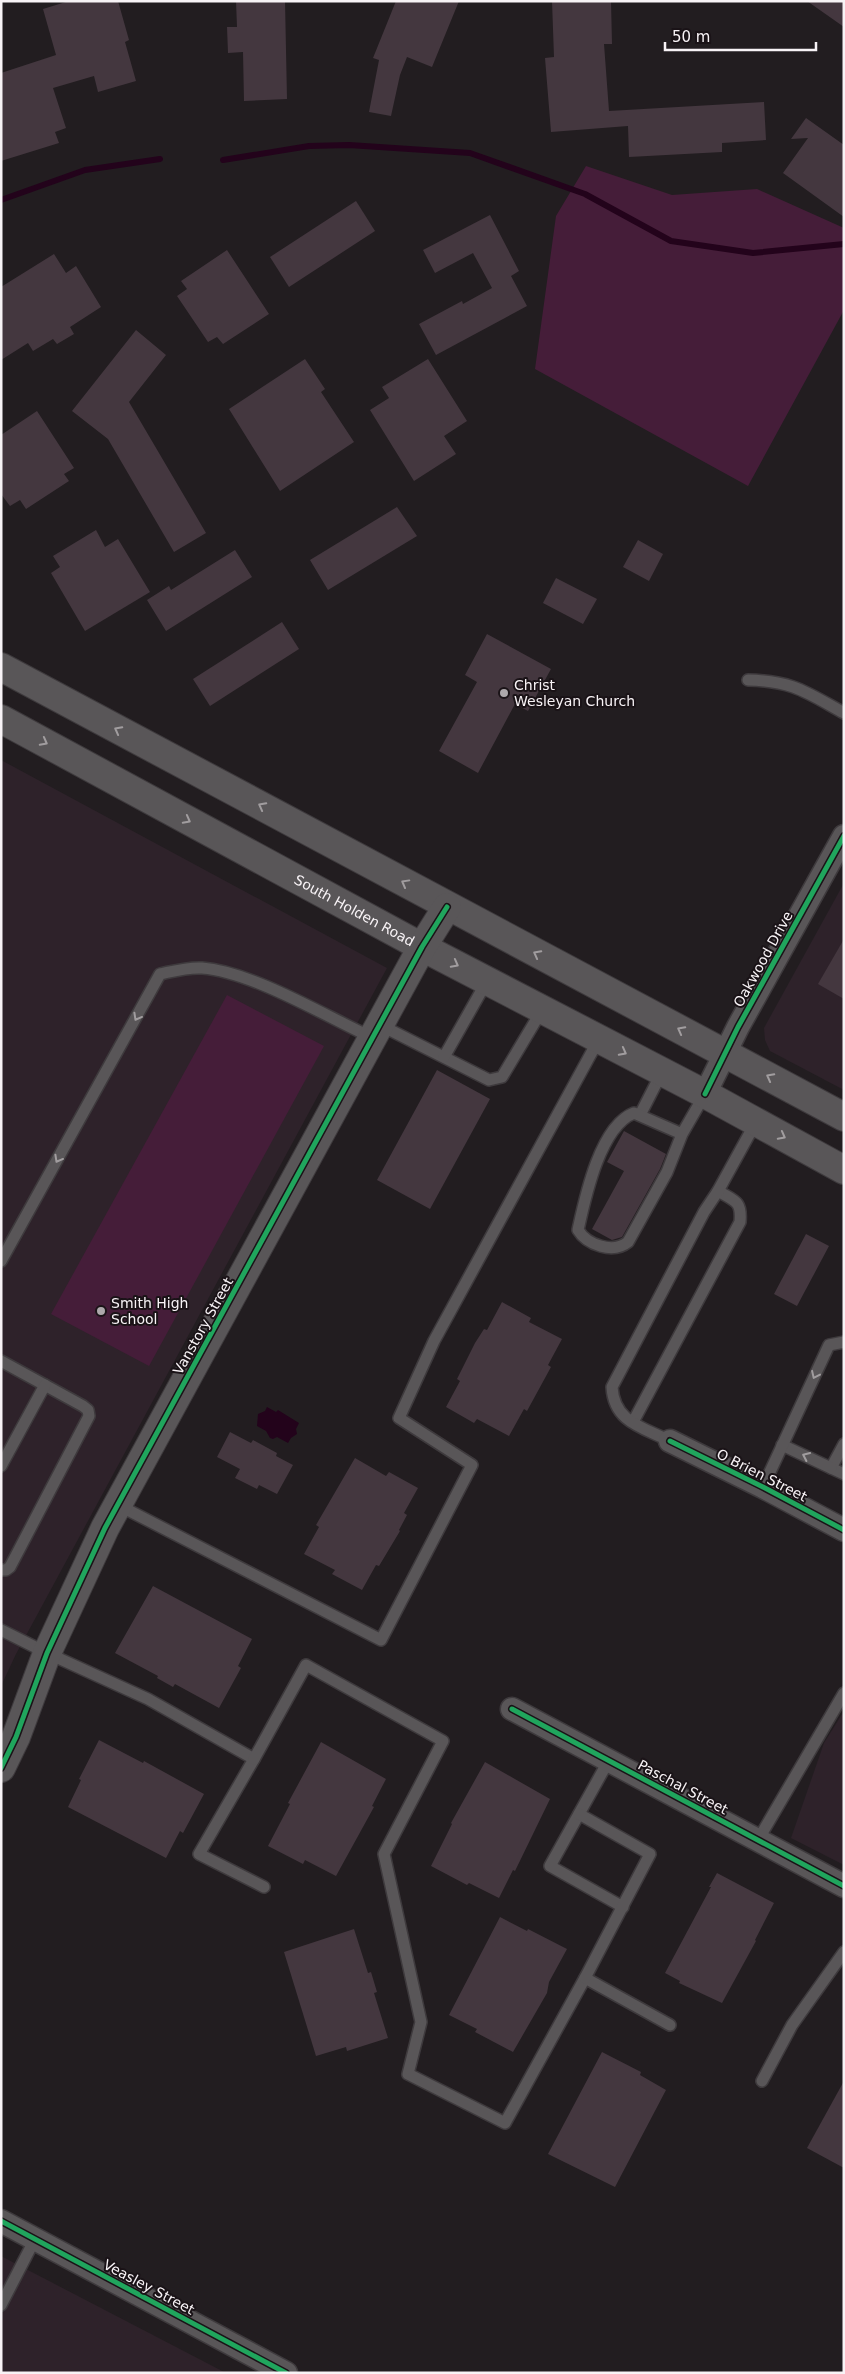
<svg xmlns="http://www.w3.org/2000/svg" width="845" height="2374" viewBox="0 0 845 2374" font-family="'DejaVu Sans',sans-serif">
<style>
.built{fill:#2e222a}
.green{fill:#451d39}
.water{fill:#23031b}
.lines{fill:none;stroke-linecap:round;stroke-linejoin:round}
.stream{stroke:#23031b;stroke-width:6}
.building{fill:#44373f}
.lane-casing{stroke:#3e3a3d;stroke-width:14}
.street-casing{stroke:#3e3a3d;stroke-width:25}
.secondary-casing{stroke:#3e3a3d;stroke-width:30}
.lane{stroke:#595658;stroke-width:11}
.street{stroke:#595658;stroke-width:22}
.secondary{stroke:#595658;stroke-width:28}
.cycleway-casing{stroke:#1a1317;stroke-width:8}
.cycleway{stroke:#20a55d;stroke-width:5}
.oneway{stroke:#a19d9f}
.poi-dot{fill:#ada8ab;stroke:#1a1317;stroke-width:2}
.labels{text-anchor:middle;stroke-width:4;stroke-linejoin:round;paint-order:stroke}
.poi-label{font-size:14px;fill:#f8f3f6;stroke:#1a1317;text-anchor:start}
.street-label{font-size:14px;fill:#f8f3f6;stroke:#1a1317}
</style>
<rect width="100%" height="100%" fill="#221d20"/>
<g class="built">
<path d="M1,760L387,968L16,1654L1,1686Z"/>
<path d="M844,883V1090L770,1051L765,1040L764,1028Z"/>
<path d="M844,1711V1865L791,1838L824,1743Z"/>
<path d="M1,2256L226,2373H1Z"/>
</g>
<g class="green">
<path d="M586,166L672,195L757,189L844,228V310L748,486L535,369L556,216Z"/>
<path d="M227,995L324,1046L149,1366L51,1314Z"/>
</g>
<path class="water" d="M267,1407L276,1412L278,1410L299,1423L296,1429L297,1434L291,1438L288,1443L277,1437L273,1439L270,1438L266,1431L257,1426L258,1414L265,1411Z"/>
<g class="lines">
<g class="stream">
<path d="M223,160L309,146L349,145L470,153L585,194L671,241L753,253L844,244"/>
<path d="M1,200L85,170L160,159"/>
</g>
</g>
<g class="building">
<path d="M69,1H118L129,40L125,42L136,81L98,92L94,76L53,88L66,128L55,132L59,143L1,161V73L56,55L43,9Z"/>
<path d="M236,1H285L287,99L244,101L243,52L228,53L227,27H237Z"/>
<path d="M396,1H459L432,67L407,57L400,75L391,116L369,112L379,60L373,58Z"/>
<path d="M552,1H611L612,44H604L609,111L764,102L766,140L722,143V152L629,157L628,126L551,132L545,58L554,57Z"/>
<path d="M807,1H844V27Z"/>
<path d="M806,118L844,145V217L783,173L808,138L791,139Z"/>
<path d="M356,201L375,231L289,287L270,257Z"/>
<path d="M490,215L519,271L511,276L527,306L436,355L419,324L462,301L463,304L492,288L473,253L435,273L423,250Z"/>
<path d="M227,250L269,314L223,344L217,337L208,342L177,296L187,289L181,281Z"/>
<path d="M54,254L66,273L76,266L101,307L70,327L74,334L57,344L53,339L33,351L28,343L1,360V287Z"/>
<path d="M136,330L166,355L129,402L206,533L174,552L108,439L72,411Z"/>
<path d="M305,359L325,389L321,392L354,442L280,491L229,409Z"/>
<path d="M428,359L467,421L444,436L456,454L414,481L370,410L389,398L382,387Z"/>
<path d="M37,411L74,468L64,474L69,481L26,509L20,500L10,506L1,494V435Z"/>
<path d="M397,507L417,536L328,590L310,560Z"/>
<path d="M96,530L105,547L118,539L150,592L85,631L51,573L60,567L53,556Z"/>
<path d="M638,540L663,554L649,581L623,567Z"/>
<path d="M235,550L252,577L166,631L147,600L169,586L171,590Z"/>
<path d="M556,578L597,599L583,624L543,603Z"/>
<path d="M282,622L299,649L210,706L193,679Z"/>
<path d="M487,634L551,669L528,711L515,704L478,773L439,751L477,682L465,675Z"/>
<path d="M844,939V999L818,984Z"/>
<path d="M437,1070L490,1099L430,1209L377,1180Z"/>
<path d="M624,1131L666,1154L660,1169L622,1237L612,1240L592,1229L624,1171L607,1162Z"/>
<path d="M806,1234L829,1246L797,1306L774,1294Z"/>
<path d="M502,1302L531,1318L529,1322L562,1339L548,1365L551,1367L527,1411L524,1409L509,1436L477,1419L474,1423L446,1407L460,1381L457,1379L475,1343L484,1329L487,1330Z"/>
<path d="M230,1432L251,1443L253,1440L277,1453L276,1456L293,1465L277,1494L259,1485L257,1489L235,1478L240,1469L217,1457Z"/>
<path d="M355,1458L386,1476L389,1472L418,1488L404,1513L407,1515L399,1530L400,1531L379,1566L376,1565L362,1590L332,1574L335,1570L304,1554L319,1527L316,1525Z"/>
<path d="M153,1586L252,1639L238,1666L241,1668L219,1708L175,1684L173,1687L157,1678L158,1676L115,1653Z"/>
<path d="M99,1740L143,1763L144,1761L204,1794L183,1833L180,1831L166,1858L68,1807L81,1780L79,1779Z"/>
<path d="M321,1742L386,1779L372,1806L374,1807L336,1876L305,1860L303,1864L268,1846L290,1804L288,1803Z"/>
<path d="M485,1762L550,1799L515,1871L513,1870L499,1898L469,1883L467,1885L431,1866L452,1824L451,1823Z"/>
<path d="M717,1873L774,1903L755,1940L756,1941L722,2003L679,1983L680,1981L665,1973L711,1887H709Z"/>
<path d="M500,1917L527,1931L528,1929L567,1949L549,1982L547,1993L513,2052L475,2032L477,2029L449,2015Z"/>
<path d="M354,1929L368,1973L371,1972L377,1992L374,1993L388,2038L347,2051L346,2047L316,2056L284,1952Z"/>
<path d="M602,2052L641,2072L640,2075L666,2090L615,2187L548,2154Z"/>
<path d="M844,2081V2168L807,2148Z"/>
</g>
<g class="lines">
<defs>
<g id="lane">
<path d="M748,680C793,681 806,692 844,713"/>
<path d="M380,1025L489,1080L502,1077L542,1010"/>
<path d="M444,1057L487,981"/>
<path d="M640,1115L662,1072"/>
<path d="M682,1134L667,1172L628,1242C613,1254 587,1245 578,1230C585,1198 600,1126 634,1113L682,1134L705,1094"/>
<path d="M1,1261L160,974C174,971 188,967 202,968C253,972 325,1016 373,1038"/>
<path d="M1,1361L83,1406L88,1410L89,1416L10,1567L6,1570H1"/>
<path d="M633,1422L740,1222C742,1201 735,1201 718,1191"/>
<path d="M670,1441C642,1427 614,1422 612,1387L704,1212L718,1191L756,1122"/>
<path d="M844,1444L831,1468L844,1474"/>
<path d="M782,1445L831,1468"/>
<path d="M1,1466L45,1385"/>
<path d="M763,1487L829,1345L844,1342"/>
<path d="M118,1505L381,1640L472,1465L399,1418L434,1341L599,1039"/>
<path d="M1,1630L47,1653L148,1699L254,1759L199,1854L264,1887"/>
<path d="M254,1759L306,1665L443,1741L384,1854L421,2022L408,2074L505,2123L585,1978L670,2025"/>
<path d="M609,1760L550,1866L623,1907"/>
<path d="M579,1814L650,1854L585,1978"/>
<path d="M758,1840L844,1693"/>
<path d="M762,2081L792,2025L844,1952"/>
<path d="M1,2305L35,2239"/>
</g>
<g id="street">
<path d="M705,1094L738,1027L844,836"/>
<path d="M670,1441L763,1487L844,1530"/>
<path d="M512,1709L844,1886"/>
<path d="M1,2221L286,2373"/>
</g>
<g id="secondary">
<path d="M1,667L844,1117"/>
<path id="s1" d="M1,719L422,947L705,1094L844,1170"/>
<path d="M1,1768L16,1737L47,1653L105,1528L422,947L447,907"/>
</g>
</defs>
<use href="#lane" class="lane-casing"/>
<use href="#street" class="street-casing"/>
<use href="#secondary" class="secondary-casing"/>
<use href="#lane" class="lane"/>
<use href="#street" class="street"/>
<use href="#secondary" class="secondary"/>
<defs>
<g id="cycleway">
<path d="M705,1094L738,1027L844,836"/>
<path d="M670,1441L763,1487L844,1530"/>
<path d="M512,1709L844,1886"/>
<path d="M1,1768L16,1737L47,1653L105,1528L422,947L447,907"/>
<path d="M1,2221L286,2373"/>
</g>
</defs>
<use href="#cycleway" class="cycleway-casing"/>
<use href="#cycleway" class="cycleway"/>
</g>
<defs><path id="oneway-chevron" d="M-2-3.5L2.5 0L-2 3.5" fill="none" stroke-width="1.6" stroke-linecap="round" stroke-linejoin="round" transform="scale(1.25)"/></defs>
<g class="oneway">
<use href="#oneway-chevron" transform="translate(118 730) rotate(-152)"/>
<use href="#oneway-chevron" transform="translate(44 742) rotate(28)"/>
<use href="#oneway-chevron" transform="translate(262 806) rotate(-152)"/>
<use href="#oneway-chevron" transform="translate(187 820) rotate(28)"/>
<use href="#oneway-chevron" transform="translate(405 883) rotate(-151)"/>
<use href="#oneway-chevron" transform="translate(537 954) rotate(-152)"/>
<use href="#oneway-chevron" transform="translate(455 964) rotate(28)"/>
<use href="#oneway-chevron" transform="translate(137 1017) rotate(119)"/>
<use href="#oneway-chevron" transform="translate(681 1030) rotate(-152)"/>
<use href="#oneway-chevron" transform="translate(623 1052) rotate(28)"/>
<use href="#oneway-chevron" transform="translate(770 1077) rotate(-152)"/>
<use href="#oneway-chevron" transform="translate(782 1136) rotate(28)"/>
<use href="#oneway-chevron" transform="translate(58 1159) rotate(119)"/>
<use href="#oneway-chevron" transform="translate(815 1375) rotate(115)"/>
<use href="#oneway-chevron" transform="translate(806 1456) rotate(-155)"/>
</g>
<g class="poi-dot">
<circle cx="504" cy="693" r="5"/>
<circle cx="101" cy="1311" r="5"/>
</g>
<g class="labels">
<g class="poi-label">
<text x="514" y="690">Christ<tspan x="514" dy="16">Wesleyan Church</tspan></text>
<text x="111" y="1308">Smith High<tspan x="111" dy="16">School</tspan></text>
</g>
<g class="street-label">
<text dy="5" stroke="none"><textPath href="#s1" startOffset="402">South Holden Road</textPath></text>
<text transform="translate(763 959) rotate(-61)" y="5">Oakwood Drive</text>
<text transform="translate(203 1326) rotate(-61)" y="5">Vanstory Street</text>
<text transform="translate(762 1475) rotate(27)" y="5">O Brien Street</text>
<text transform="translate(683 1787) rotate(28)" y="5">Paschal Street</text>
<text transform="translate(149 2287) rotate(28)" y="5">Veasley Street</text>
</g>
</g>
<rect width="845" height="2374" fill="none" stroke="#f8f3f6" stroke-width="5"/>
<path d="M665 42v8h151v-8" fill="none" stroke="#f8f3f6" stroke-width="2.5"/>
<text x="672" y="42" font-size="15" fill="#f8f3f6" stroke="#1a1317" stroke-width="4" paint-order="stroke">50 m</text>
</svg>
